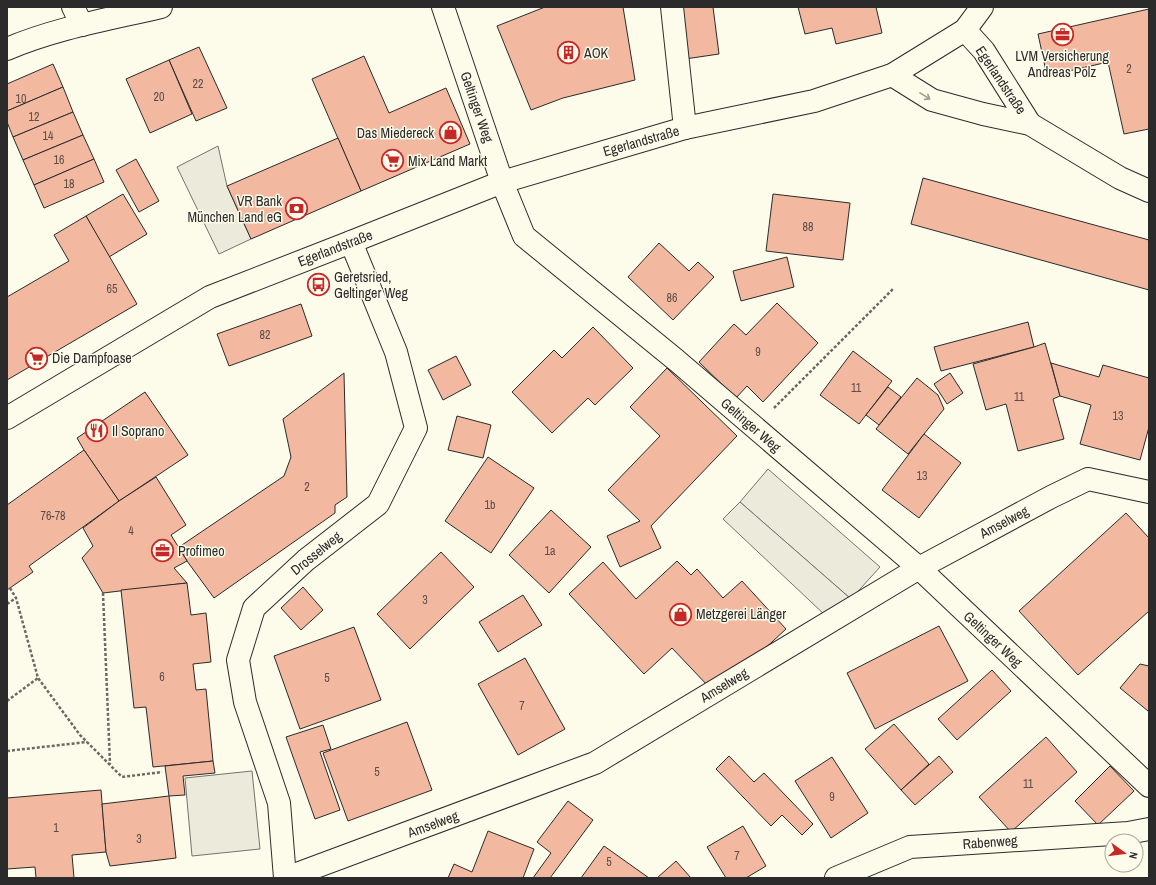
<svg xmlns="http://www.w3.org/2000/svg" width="1156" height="885" viewBox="0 0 1156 885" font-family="'Archivo Narrow',sans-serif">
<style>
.green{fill:#ecebdb;stroke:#74746e}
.parking{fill:#eceadb;stroke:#74746e}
.building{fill:#f2b8a0;stroke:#2b2b2b}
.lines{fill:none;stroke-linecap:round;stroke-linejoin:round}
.minor-casing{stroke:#2b2b2b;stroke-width:24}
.path{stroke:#6a6964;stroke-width:2.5;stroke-dasharray:3 2;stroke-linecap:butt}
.minor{stroke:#fdfbea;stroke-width:22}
.oneway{stroke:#9e9d94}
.labels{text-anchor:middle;stroke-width:3;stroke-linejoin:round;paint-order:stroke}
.number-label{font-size:12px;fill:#5d4e48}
.poi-label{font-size:14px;fill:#2b2b2b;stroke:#fdfbea;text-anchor:start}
.street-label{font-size:14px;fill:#2b2b2b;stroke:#fdfbea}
</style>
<rect width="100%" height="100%" fill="#fdfbea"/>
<path class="green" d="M768,469L880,567L851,599L740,502Z"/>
<g class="parking">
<path d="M218,146L227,186L251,239L219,254L177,167Z"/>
<path d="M740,502L851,599L826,616L723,519Z"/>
<path d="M252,771L260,849L192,856L185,778Z"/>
</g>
<g class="building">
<path d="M545,7H623L635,80L563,98L531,110L497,26Z"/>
<path d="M678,7H713L719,54L685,59Z"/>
<path d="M798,7H876L882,33L836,44L832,28L805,34Z"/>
<path d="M1149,9V129L1124,134L1108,62L1047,76L1038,34Z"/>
<path d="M199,47L227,108L196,121L169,60Z"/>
<path d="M364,56L389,113L446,88L470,144L361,191L312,79Z"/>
<path d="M169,60L192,114L150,133L126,79Z"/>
<path d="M53,64L63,87L7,111V84Z"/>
<path d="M63,87L73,112L13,137L7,122V111Z"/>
<path d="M73,112L83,135L23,160L13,137Z"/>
<path d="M83,135L94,159L34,185L23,160Z"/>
<path d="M338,138L361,191L251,239L227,186Z"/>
<path d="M94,159L104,182L44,208L34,185Z"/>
<path d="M136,159L159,201L139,212L116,170Z"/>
<path d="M923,178L1149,240V290L911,224Z"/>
<path d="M123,194L147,234L109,257L86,216Z"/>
<path d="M773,194L850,203L843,260L766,251Z"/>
<path d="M86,216L137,304L7,380V297L69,261L54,235Z"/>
<path d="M659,243L689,271L698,262L714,277L673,320L628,277Z"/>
<path d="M787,257L794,287L741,301L733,271Z"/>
<path d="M777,303L818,343L763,402L747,386L736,398L699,362L734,324L746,335Z"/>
<path d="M301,304L312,336L229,366L217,334Z"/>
<path d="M1028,322L1034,347L941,371L934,347Z"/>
<path d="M593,327L633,368L595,405L588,398L552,433L512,392L554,350L562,358Z"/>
<path d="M1045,343L1060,396L1053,399L1064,439L1018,451L1006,404L986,410L973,364L1034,347Z"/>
<path d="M853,351L892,381L859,424L820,395Z"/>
<path d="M456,356L471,385L443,400L428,370Z"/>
<path d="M1051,363L1099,377L1103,365L1149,378V427L1140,460L1080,444L1091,405L1060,396Z"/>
<path d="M667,368L737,436L651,526L661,548L620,567L607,536L640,521L608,490L660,436L630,407Z"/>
<path d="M344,373L347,497L335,505V513L214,598L187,561L179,547L284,476L291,457L283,419Z"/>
<path d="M950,373L963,393L947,404L934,384Z"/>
<path d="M917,378L938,395L944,409L908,454L876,429Z"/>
<path d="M888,387L901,397L879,425L866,415Z"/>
<path d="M145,392L188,455L119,501L84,450L77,438Z"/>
<path d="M457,416L491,425L483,458L448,450Z"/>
<path d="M924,434L961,463L919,518L882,490Z"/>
<path d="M84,450L119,501L29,566L33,572L7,590V505Z"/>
<path d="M488,457L534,488L491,553L445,521Z"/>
<path d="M156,477L186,525L171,535L187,561L174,568L187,583L103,593L82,558L93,546L83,528L119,501Z"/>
<path d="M551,510L591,547L549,593L509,555Z"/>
<path d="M1126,513L1149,538V611L1078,675L1019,611Z"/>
<path d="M441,552L474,587L410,649L377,614Z"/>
<path d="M677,561L691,575L697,569L723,598L742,581L786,629L745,667L709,687L672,648L644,674L569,594L603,562L636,599Z"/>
<path d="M187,583L191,615L206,613L211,662L193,664L196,690L206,689L213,761L153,767L146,707L134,708L121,590Z"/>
<path d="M303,587L323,610L301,630L281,608Z"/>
<path d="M523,595L542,625L498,652L479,622Z"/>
<path d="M939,626L968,681L875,729L847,673Z"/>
<path d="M354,627L381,700L300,729L274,656Z"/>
<path d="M525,658L565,729L518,755L478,684Z"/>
<path d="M1140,664L1149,666V710L1148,711L1120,688Z"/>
<path d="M992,670L1011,691L957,740L938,719Z"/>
<path d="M407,722L432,790L348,821L323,753Z"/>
<path d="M894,724L929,764L901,790L865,749Z"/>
<path d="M323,725L331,749L320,752L340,810L315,819L286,737Z"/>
<path d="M1046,737L1077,772L1011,832L979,797Z"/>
<path d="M729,756L754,782L764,773L813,824L802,835L782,815L771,826L716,769Z"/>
<path d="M939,756L953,772L915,805L901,790Z"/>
<path d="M832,757L868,813L831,838L795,781Z"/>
<path d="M213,761L215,773L183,776L185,795L169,796L165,766Z"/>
<path d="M1110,766L1134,791L1098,825L1075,801Z"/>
<path d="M101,790L106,852L72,855L74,878H36L35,867L7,869V798Z"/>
<path d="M169,796L176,858L110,866L106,852L102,804Z"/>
<path d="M568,801L593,820L550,878H533L551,853L537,842Z"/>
<path d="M743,826L766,866L746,878H726L707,847Z"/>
<path d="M488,831L534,849L523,878H448L454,864L472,872Z"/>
<path d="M604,846L649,878H581Z"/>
<path d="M676,861L691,878H657Z"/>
</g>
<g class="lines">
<defs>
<g id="minor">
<path d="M73,7L82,25"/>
<path d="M443,7L502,182L524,236L676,360L919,568L1149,786"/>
<path d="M672,7L685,128"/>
<path d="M965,30L984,51L1030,124"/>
<path d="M7,49C56,28 110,19 161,7"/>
<path d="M892,75L932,100L983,114L1030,124L1120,178L1149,191"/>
<path d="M7,418L210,297L351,242L502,182L685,128L814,101L892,75L965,30L982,7"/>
<path d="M285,878L279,803L245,702L238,660L254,608L306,560L378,504L416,428L396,352L351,242"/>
<path d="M286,878L595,763L919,568L1051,497L1088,479L1149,492"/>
<path d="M836,878L910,847L1128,833L1149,829"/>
</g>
</defs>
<use href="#minor" class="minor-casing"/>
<g class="path">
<path d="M774,408L894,288"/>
<path d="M10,588L16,598L38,678L80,735L122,777L162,772"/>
<path d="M103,593L110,764"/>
<path d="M7,604L16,598"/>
<path d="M7,701L38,678"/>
<path d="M7,751L87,742"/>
</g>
<use href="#minor" class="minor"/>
</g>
<defs><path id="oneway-shaft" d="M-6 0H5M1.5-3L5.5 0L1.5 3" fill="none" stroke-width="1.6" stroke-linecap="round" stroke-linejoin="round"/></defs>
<use class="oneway" href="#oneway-shaft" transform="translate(925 96) rotate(32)"/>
<defs>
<symbol id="office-ring" viewBox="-11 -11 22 22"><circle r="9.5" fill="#fdfbea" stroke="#c62828" stroke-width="1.5"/><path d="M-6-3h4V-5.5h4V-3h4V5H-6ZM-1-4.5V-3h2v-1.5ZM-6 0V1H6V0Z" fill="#c62828"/></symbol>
<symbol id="building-ring" viewBox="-11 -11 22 22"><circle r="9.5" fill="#fdfbea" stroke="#c62828" stroke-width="1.5"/><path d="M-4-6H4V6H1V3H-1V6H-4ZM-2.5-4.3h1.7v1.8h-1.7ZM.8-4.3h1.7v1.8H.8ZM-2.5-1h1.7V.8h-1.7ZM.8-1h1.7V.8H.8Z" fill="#c62828"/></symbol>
<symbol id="shop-ring" viewBox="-11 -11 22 22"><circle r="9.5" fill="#fdfbea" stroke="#c62828" stroke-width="1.5"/><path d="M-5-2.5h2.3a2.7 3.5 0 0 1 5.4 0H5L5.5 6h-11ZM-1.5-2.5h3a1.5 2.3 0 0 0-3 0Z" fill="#c62828"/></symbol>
<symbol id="supermarket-ring" viewBox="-11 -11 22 22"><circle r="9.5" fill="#fdfbea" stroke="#c62828" stroke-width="1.5"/><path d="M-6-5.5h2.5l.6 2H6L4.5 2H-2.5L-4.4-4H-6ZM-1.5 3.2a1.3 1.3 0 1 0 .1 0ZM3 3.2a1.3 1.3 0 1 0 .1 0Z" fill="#c62828"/></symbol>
<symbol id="bank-ring" viewBox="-11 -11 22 22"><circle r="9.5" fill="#fdfbea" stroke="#c62828" stroke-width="1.5"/><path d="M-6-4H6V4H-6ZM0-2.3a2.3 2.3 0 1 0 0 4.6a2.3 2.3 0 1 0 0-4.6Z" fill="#c62828"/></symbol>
<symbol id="bus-ring" viewBox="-11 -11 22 22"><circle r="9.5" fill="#fdfbea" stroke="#c62828" stroke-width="1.5"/><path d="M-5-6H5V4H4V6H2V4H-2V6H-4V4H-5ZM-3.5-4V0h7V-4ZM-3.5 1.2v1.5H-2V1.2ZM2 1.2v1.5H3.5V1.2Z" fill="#c62828"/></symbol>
<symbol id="restaurant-ring" viewBox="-11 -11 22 22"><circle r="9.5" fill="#fdfbea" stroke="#c62828" stroke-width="1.5"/><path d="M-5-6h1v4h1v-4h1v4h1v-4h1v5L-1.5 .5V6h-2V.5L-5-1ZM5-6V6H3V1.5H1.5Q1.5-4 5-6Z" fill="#c62828"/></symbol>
</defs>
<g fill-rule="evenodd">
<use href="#office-ring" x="1050" y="22" width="25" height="25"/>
<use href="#building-ring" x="556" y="40" width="25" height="25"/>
<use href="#shop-ring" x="438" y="120" width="25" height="25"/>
<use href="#supermarket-ring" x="380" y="148" width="25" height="25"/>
<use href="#bank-ring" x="284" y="196" width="25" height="25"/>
<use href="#bus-ring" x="306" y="272" width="25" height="25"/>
<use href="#supermarket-ring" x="24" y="346" width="25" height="25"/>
<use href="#restaurant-ring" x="84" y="418" width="25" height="25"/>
<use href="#office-ring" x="150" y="538" width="25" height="25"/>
<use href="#shop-ring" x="668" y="602" width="25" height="25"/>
</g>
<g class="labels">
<g class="number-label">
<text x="1129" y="73">2</text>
<text x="198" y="88">22</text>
<text x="159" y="101">20</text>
<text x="21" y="103">10</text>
<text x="34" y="121">12</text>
<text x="48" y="140">14</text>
<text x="59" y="164">16</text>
<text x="69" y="188">18</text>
<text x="808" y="231">88</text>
<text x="112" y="293">65</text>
<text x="672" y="302">86</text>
<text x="265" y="339">82</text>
<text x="758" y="356">9</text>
<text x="856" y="392">11</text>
<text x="1019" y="401">11</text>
<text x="1118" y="420">13</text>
<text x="922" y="480">13</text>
<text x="307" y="491">2</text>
<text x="490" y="509">1b</text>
<text x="53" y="520">76-78</text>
<text x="131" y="535">4</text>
<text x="550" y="555">1a</text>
<text x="425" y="604">3</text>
<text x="162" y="681">6</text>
<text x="327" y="682">5</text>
<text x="522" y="710">7</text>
<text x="377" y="776">5</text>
<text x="1028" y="788">11</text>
<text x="832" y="801">9</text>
<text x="56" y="832">1</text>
<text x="139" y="843">3</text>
<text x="737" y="860">7</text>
<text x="609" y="866">5</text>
</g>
<g class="poi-label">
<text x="584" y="58">AOK</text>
<text x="1062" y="61" text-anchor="middle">LVM Versicherung<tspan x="1062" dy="16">Andreas Polz</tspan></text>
<text x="434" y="138" text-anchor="end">Das Miedereck</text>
<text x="408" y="166">Mix Land Markt</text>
<text x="282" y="206" text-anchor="end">VR Bank<tspan x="282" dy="16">München Land eG</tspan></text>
<text x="334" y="282">Geretsried,<tspan x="334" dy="16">Geltinger Weg</tspan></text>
<text x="52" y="363">Die Dampfoase</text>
<text x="112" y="436">Il Soprano</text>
<text x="178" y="556">Profimeo</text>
<text x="696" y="619">Metzgerei Länger</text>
</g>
<g class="street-label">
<text transform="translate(1001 80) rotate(56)" y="5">Egerlandstraße</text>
<text transform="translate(477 107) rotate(71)" y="5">Geltinger Weg</text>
<text transform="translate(641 141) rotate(-16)" y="5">Egerlandstraße</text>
<text transform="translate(335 248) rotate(-21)" y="5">Egerlandstraße</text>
<text transform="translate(751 425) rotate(41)" y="5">Geltinger Weg</text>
<text transform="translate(1004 522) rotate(-28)" y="5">Amselweg</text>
<text transform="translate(316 553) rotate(-39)" y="5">Drosselweg</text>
<text transform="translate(993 639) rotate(43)" y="5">Geltinger Weg</text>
<text transform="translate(724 685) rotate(-31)" y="5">Amselweg</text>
<text transform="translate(433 824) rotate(-20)" y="5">Amselweg</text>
<text transform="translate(990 842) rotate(-4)" y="5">Rabenweg</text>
</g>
</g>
<rect width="1156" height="885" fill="none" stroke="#2b2b2b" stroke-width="16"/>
<g transform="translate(1124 853) rotate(104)"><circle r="19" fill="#fdfbea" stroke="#a9a89e"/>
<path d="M0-3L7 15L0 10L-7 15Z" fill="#c62828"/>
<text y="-6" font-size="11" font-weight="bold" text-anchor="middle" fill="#2b2b2b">N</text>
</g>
</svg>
